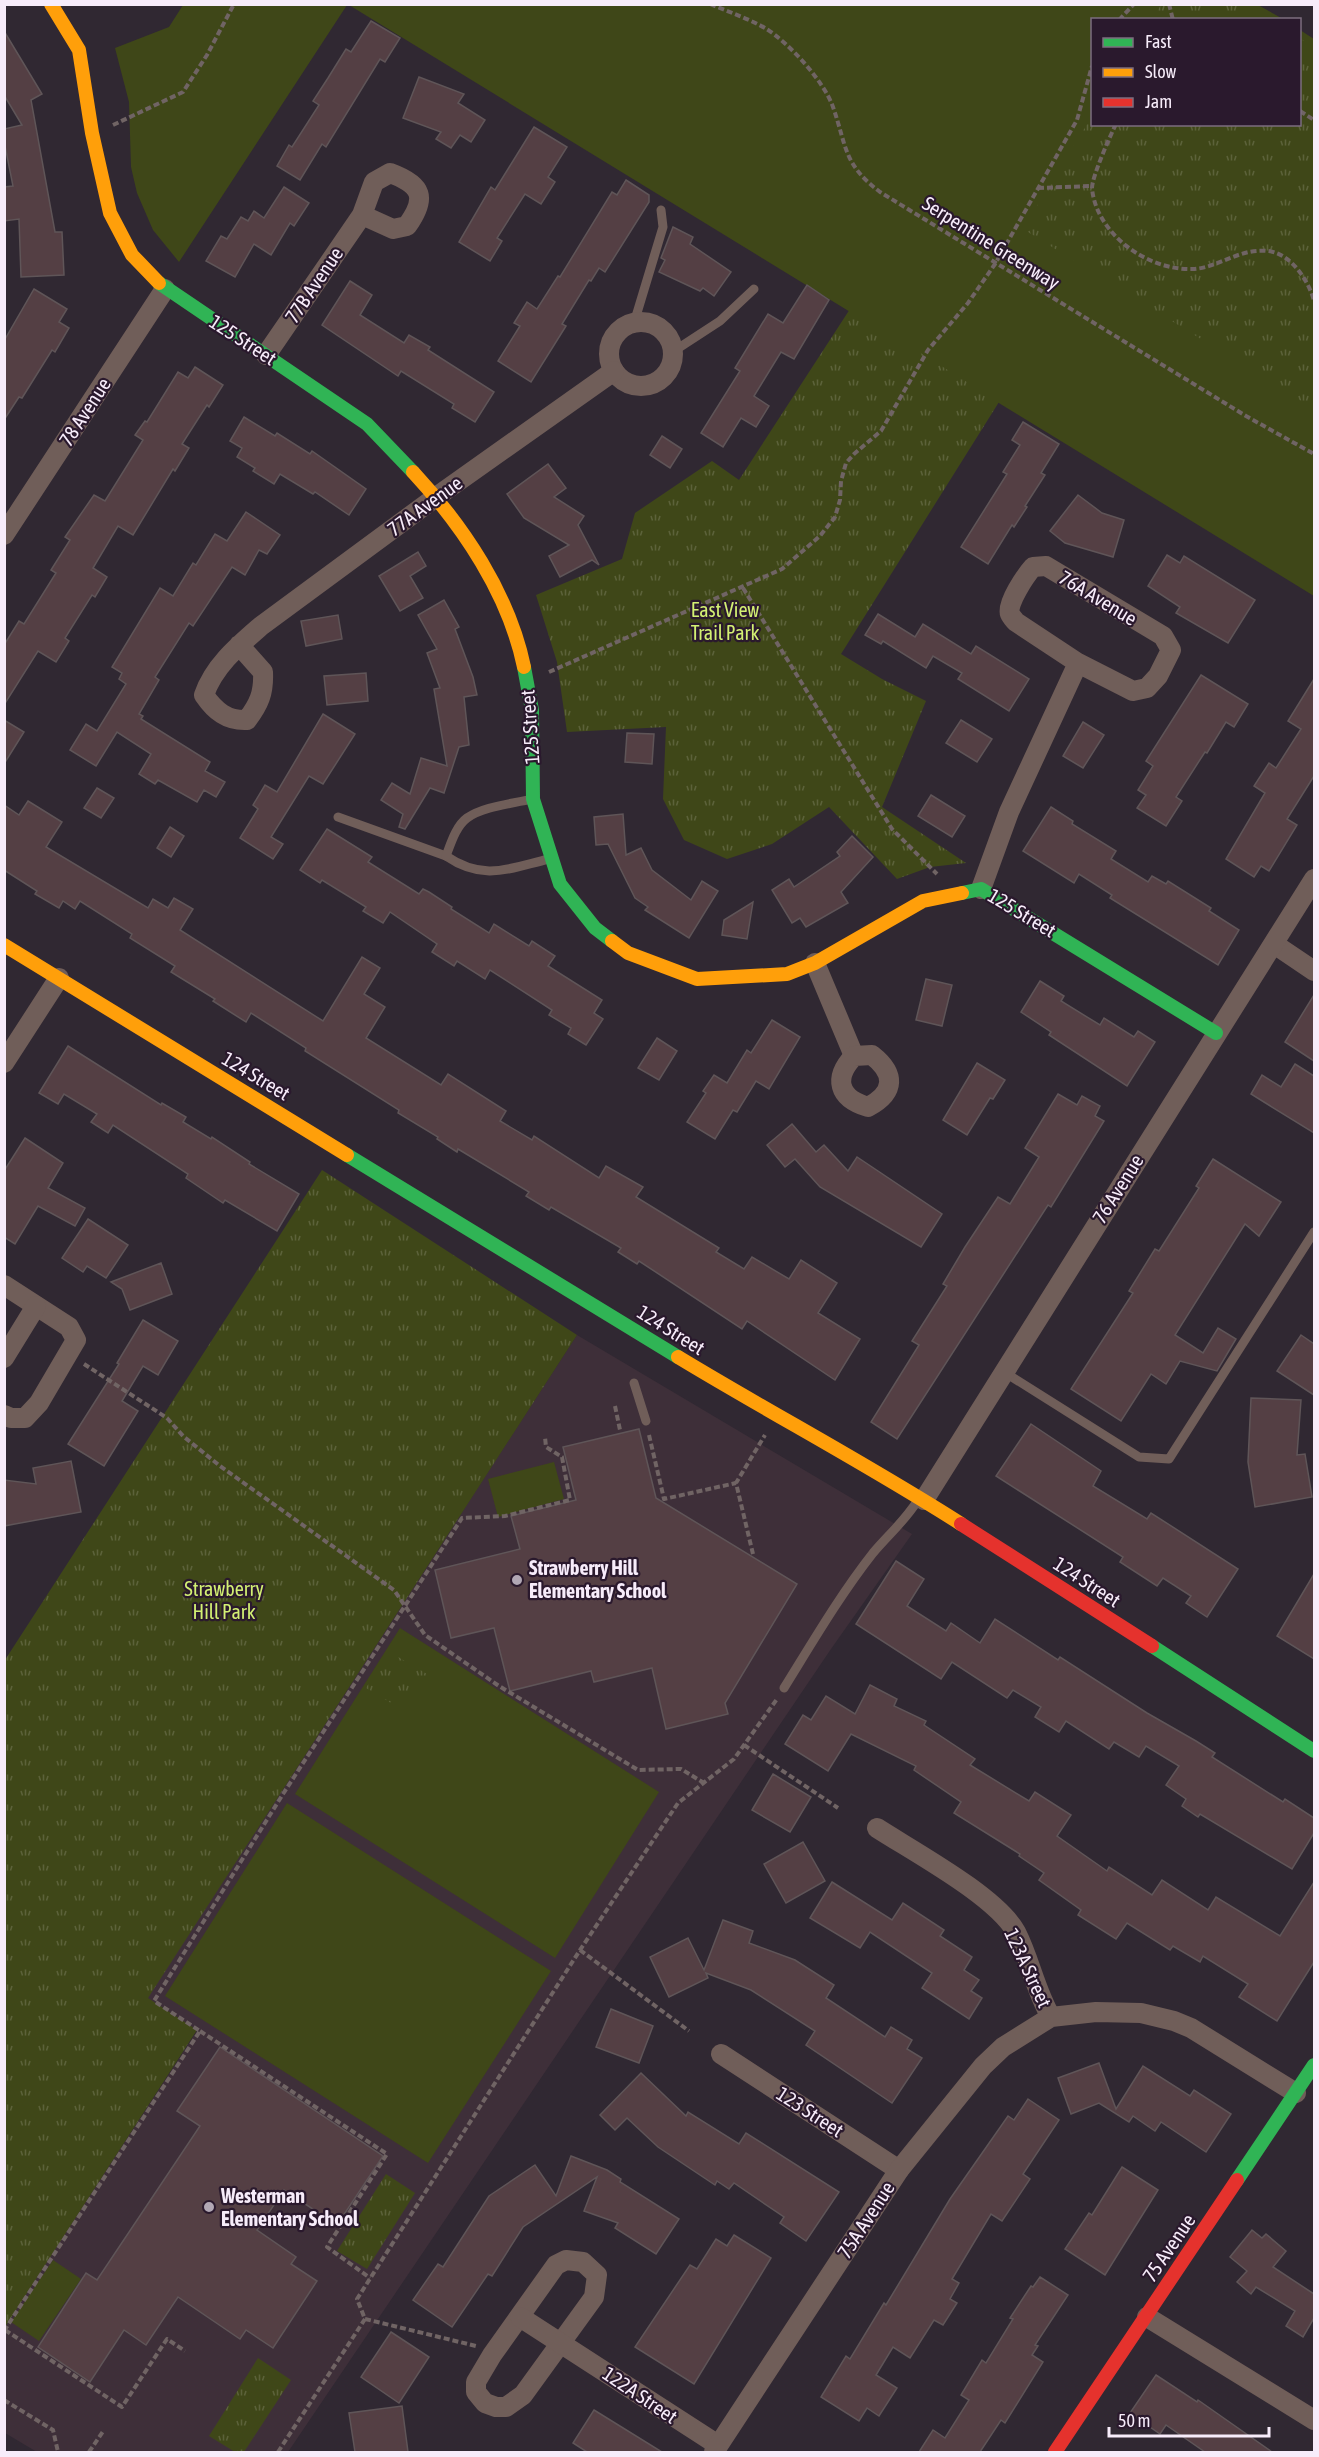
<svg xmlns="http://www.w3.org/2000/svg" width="1319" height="2457" viewBox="0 0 1319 2457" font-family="'Asap Condensed',sans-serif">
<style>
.education{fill:#3e2f39}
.grass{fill:#3f4718}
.park{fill:url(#park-tufts)}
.building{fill:#543f44;stroke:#5f5558;stroke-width:1.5}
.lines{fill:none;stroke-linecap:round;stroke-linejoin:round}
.path{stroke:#706464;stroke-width:4;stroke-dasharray:6 3;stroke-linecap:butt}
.lane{stroke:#705e59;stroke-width:9}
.street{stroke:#705e59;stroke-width:20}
.fast{stroke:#30b455;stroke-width:14}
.slow{stroke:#ff9f0a;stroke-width:14}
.jam{stroke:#e5322d;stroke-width:14}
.poi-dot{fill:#b1a7b4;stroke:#2a192d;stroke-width:2}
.labels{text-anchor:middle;stroke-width:4.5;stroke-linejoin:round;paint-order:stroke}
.street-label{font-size:20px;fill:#f7ecfa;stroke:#2a192d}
.park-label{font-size:20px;fill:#d3f073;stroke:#2a192d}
.poi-label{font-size:20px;font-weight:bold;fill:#f7ecfa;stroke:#2a192d;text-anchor:start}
</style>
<defs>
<pattern id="park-tufts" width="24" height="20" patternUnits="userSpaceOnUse" patternTransform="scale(1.5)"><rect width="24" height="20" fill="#3f4718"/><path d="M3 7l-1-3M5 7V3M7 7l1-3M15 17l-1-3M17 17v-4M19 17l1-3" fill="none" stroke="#5c623a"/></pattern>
</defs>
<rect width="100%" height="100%" fill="#302832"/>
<path class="education" d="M577,1335L912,1534L831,1649L288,2452H37L5,2433L4,2327L197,2031L147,1998Z"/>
<g class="grass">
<path d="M183,5H347L179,262L153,230L137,193L131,167L129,102L115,48L169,27Z"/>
<path d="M349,5H1258L1283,19L1092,20V124H1300V30L1314,39V596Z"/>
<path d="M554,1462L564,1499L498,1517L488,1479Z"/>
<path d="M400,1628L659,1792L555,1958L295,1794Z"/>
<path d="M287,1803L551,1971L428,2163L165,1996Z"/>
<path d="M53,2260L81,2279L39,2341L11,2322Z"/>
</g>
<g class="park">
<path d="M1161,5H1245L1269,19H1152Z"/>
<path d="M1300,38L1314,48V409L1023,229L1092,116V124H1300Z"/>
<path d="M850,309L999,402L841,654L882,679L926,701L882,807L966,863L930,867L897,879L829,807L772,844L727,859L684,840L663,799L666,727L567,732L557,662L536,595L622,559L635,513L712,461L739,480Z"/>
<path d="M322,1170L577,1335L148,1998L197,2030L5,2327V1660Z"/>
<path d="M388,1651L427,1674L406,1712L366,1688Z"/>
<path d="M386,2174L415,2193L367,2269L337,2251Z"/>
<path d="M258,2358L291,2380L244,2452H235L209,2436Z"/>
</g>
<g class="building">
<path d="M371,21L400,38L385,62L380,59L326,147L322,144L300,180L277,166L289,145L292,147L319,105L313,101L328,78L346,49L351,52Z"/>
<path d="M4,31L42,94L31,100L55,232H62L64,275L21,277L19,219L4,221V187L13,186L4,141V129L22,125L4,95Z"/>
<path d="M419,77L464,94L458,103L485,120L471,142L460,135L451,148L436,139L441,132L403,118Z"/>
<path d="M534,127L567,147L548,177L555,182L541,204L525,194L497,238L502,241L490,261L459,242L491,187L495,190Z"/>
<path d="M626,180L649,195V202L605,272L599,268L591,281L589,280L562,324L566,326L531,382L498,361L520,326L514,323L527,302L537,309L558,276L560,277L612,192L617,195Z"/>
<path d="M284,187L309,203L294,226L290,223L271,255L254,244L235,277L206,261L221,236L227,239L241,217L248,221L254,211L264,218Z"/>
<path d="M673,227L693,237L690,244L731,272L714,296L703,288L700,291L659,272L665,260L661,258Z"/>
<path d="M350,281L372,295L360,315L404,343L409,335L430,347L428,350L494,392L475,422L452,408L454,404L401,371L398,376L322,325Z"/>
<path d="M807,285L829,300L794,359L781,352L754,396L769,406L756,427L741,418L723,447L701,433L740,371L735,368L768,314L783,323Z"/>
<path d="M34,289L67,309L59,322L69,328L55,352L52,350L22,398L19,397L4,420V341Z"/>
<path d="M195,367L223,385L209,407L207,405L182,444L189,448L175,471L173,469L133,535L118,526L93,568L107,577L95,597L92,595L65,638L69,641L56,662L38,651L4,705V645L19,621L24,624L56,573L51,570L70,540L65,537L94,495L105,501L143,440L135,435L145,421L147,422L178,372L188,378Z"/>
<path d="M244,417L275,436L277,433L310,454L312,451L366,489L349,515L315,492L313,494L280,474L274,484L253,471L255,468L237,457L242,448L230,441Z"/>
<path d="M1023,422L1059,444L1041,473L1045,475L1025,506L1027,507L1014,527L1012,525L988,564L961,547L1007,474L1003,472L1020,445L1012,440Z"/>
<path d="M662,436L682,449L670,468L650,455Z"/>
<path d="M548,464L566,488L554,497L584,516L578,525L599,565L592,560L560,577L549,556L569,545L524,518L507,494Z"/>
<path d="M1078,495L1102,513L1124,520L1113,557L1065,543L1050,531Z"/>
<path d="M246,512L280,535L267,554L259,550L245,575L232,567L193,626L189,623L155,677L159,680L139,714L143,716L141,719L210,762L205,771L225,782L216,797L204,790L197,802L158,780L155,784L139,774L151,754L117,732L96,766L70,750L86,724L97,731L126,684L119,679L122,673L112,667L160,588L173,596L193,563L196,565L215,534L227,541Z"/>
<path d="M418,552L426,566L410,576L423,598L400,611L379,576Z"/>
<path d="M1167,555L1180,563L1184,556L1255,600L1228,643L1176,613L1180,607L1148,586Z"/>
<path d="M444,600L459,627L455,629L473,677L477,695L464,697L469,745L459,747L444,793L430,788L405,829L399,827L403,814L381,800L392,783L410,794L421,758L447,766L434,689L440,688L427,653L437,649L418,615Z"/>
<path d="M878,614L915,637L923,624L971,654L976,646L1029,679L1009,711L958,679L962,673L933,656L926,668L883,641L881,644L865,635Z"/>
<path d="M338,615L342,639L306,646L301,621Z"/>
<path d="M366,673L368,701L327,705L324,676Z"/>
<path d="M1201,675L1248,704L1234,727L1226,722L1207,753L1205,752L1176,797L1182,801L1166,826L1137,808L1146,795L1138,790L1153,766L1146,761Z"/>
<path d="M1314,679V776L1287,819L1297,825L1269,871L1261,866L1254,877L1226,859L1265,793L1254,786L1269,763L1276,768L1301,729L1288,721Z"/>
<path d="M323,714L355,734L323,784L309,776L271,837L283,844L273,859L240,838L258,809L253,805L265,785L277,792Z"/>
<path d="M4,720L24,732L4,764Z"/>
<path d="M961,720L992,739L977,762L946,743Z"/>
<path d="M1083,722L1104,735L1083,768L1063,756Z"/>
<path d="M627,733L654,734L652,764L625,762Z"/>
<path d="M97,788L114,798L101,818L84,808Z"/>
<path d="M931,795L965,816L952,837L918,816Z"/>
<path d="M28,801L62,822L46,847L148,908L153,899L168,908L174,898L193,909L180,930L323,1021L362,957L380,968L364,994L385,1007L366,1038L441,1085L448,1074L506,1111L500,1121L532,1140L534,1136L599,1178L606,1166L643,1187L636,1197L719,1248L716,1252L744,1269L752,1257L789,1279L801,1260L837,1283L818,1313L860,1339L835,1380L747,1321L742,1329L639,1261L637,1264L618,1252L621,1248L551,1207L549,1210L526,1196L529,1192L458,1149L457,1152L437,1139L438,1137L398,1113L399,1110L305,1051L306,1048L251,1013L246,1022L213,1001L215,999L171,972L175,966L130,938L132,934L80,901L75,909L63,901L59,908L35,894L37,891L4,870V805L19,815Z"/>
<path d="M1051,807L1073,821L1072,824L1116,851L1111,859L1148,882L1152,876L1166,884L1168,881L1211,908L1209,911L1239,930L1218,965L1110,898L1112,895L1079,874L1074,883L1023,851Z"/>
<path d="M623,814L626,855L641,848L652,870L691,900L702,881L718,891L689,938L645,910L648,907L635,898L608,844L596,845L594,817Z"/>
<path d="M170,827L184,836L171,857L157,848Z"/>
<path d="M327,829L372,857L368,862L419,894L423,889L429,892L452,907L451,909L489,933L494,924L529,946L532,941L555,956L548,966L602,1000L594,1013L603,1019L586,1045L568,1034L571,1028L549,1015L552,1010L490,970L485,979L457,961L454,966L432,952L437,944L390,912L383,923L363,911L366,907L322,880L320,883L300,870Z"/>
<path d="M852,836L873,857L841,892L848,903L806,927L800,918L792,923L772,890L789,879L794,887L840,856L837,852Z"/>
<path d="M753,902L747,939L722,935L724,920Z"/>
<path d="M926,979L952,985L942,1026L916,1020Z"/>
<path d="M1040,981L1064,996L1061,1001L1100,1025L1104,1018L1134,1037L1138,1031L1155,1042L1127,1086L1049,1035L1051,1032L1021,1012Z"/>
<path d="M1314,995V1061L1285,1042Z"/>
<path d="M772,1020L800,1037L769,1089L756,1081L737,1112L733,1110L715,1139L687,1122L706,1093L703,1091L714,1075L727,1083L747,1050L751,1053Z"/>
<path d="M657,1038L677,1051L659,1080L638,1068Z"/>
<path d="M68,1046L161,1105L162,1103L186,1117L183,1122L211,1139L212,1137L250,1162L249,1164L299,1194L277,1231L225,1200L223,1203L186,1178L188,1174L113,1125L108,1133L91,1122L97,1114L64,1094L58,1104L39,1093Z"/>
<path d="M977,1063L1005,1080L993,1099L990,1098L967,1135L943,1120Z"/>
<path d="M1295,1064L1314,1076V1133L1251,1094L1262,1075L1281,1087Z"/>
<path d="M1058,1094L1077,1105L1082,1096L1100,1106L1095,1116L1104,1121L1051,1207L1048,1205L897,1439L871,1422L919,1345L912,1341L947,1286L943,1284L965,1247L998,1197L1010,1204L1039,1157L1025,1148Z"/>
<path d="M792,1124L816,1152L824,1145L848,1171L857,1157L942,1214L921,1247L820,1187L795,1159L785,1167L767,1145Z"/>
<path d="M25,1138L63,1163L48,1188L85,1208L75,1226L38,1206L15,1244L4,1237V1171Z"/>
<path d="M1213,1159L1281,1202L1259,1236L1245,1224L1175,1335L1203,1353L1218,1328L1236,1339L1217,1371L1180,1361L1166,1384L1151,1374L1121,1421L1071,1389L1133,1293L1129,1291L1155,1249L1159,1251L1199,1188L1196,1186Z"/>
<path d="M88,1219L128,1245L106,1278L87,1266L83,1272L62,1258Z"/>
<path d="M161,1263L172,1294L130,1310L122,1289L111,1282Z"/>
<path d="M143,1320L178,1341L158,1375L143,1366L122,1401L138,1411L104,1466L68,1444L119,1364L117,1363Z"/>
<path d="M1301,1335L1314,1344V1395L1277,1371Z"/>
<path d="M1251,1398L1301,1400L1297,1455L1305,1454L1312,1497L1255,1507L1248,1462Z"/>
<path d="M1031,1424L1101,1471L1093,1486L1147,1519L1151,1513L1238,1569L1207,1617L1186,1603L1191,1596L1163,1578L1157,1586L1120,1562L1123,1557L996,1476Z"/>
<path d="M639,1429L656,1498L797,1584L725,1703L728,1714L666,1729L652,1668L594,1682L591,1671L510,1691L494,1628L451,1638L435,1570L520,1549L511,1516L576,1500L563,1447Z"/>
<path d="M71,1461L81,1512L4,1526V1480L36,1484L33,1468Z"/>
<path d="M896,1561L924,1579L907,1606L946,1631L951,1623L980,1643L995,1619L1058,1660L1060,1657L1147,1713L1196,1741L1215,1753L1212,1757L1283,1802L1285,1799L1314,1818V1833L1292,1869L1200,1814L1198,1817L1182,1806L1186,1799L1166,1785L1179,1766L1146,1746L1139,1757L1114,1742L1109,1749L1066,1721L1059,1732L1035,1717L1041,1707L1013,1690L1007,1698L952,1662L941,1679L856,1624Z"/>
<path d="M1314,1574V1659L1277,1636Z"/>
<path d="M870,1685L897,1699L894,1706L926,1721L924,1725L975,1759L970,1765L1029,1801L1035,1792L1071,1815L1057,1836L1107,1871L1109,1867L1152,1895L1162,1880L1208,1910L1216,1897L1280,1936L1314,1882V1962L1277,2021L1239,1997L1248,1984L1203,1956L1200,1962L1173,1946L1170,1950L1127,1923L1116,1939L1078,1915L1081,1910L1039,1880L1044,1873L1019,1856L1020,1854L954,1813L961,1802L914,1770L916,1766L851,1734L828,1771L785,1744L803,1715L811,1720L826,1696L855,1714Z"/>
<path d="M773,1774L811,1797L790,1832L752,1810Z"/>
<path d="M803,1842L825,1881L786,1903L764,1864Z"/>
<path d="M832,1882L892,1920L903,1903L944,1930L940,1936L972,1957L964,1970L979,1980L971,1991L982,1998L969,2019L922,1988L932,1973L870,1932L860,1948L810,1918Z"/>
<path d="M723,1920L753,1931L749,1943L795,1960L834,1985L826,1998L885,2037L891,2027L912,2040L907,2049L922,2058L892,2103L806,2045L815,2031L751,1990L706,1973L708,1978L669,1997L650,1957L688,1938L704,1970Z"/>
<path d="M611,2009L653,2026L639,2063L596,2047Z"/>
<path d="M220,2047L383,2156L337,2225L284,2190L257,2230L296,2257L291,2264L317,2281L273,2348L246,2330L240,2339L178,2297L146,2345L124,2330L90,2382L38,2347L86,2273L97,2280L200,2126L177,2111Z"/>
<path d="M1099,2063L1116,2109L1143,2066L1190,2096L1194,2090L1231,2114L1206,2152L1161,2122L1155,2131L1133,2116L1129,2122L1099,2103L1071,2114L1058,2078Z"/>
<path d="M641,2073L686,2116L688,2112L739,2144L746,2133L839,2192L806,2241L780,2223L784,2217L734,2183L729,2189L717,2181L715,2185L658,2147L627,2118L615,2130L600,2115Z"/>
<path d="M1028,2099L1059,2120L1023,2174L1030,2179L1002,2221L991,2214L952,2279L959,2283L950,2299L957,2303L943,2325L934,2320L910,2358L893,2347L876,2375L897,2388L879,2416L867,2408L859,2421L821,2397L846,2356L850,2359L884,2303L886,2305L950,2199L1008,2116L1014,2120Z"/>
<path d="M571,2156L607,2170L621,2179L620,2182L679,2219L656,2254L615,2228L618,2223L584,2211L597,2177L523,2227L492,2276L488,2274L452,2327L413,2300L438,2264L443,2267L489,2196L535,2165L556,2196Z"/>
<path d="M1122,2167L1158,2190L1105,2275L1065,2249L1089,2213L1092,2215Z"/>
<path d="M1252,2230L1262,2238L1266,2234L1286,2251L1273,2267L1314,2294V2318L1303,2337L1286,2326L1295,2311L1256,2287L1251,2294L1237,2282L1247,2271L1230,2257Z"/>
<path d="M734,2235L771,2258L694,2384L635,2347L690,2265L697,2269L716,2239L727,2246Z"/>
<path d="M1040,2277L1068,2295L1035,2345L1038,2346L1032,2355L1043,2362L1005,2423L1001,2420L980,2452H919L933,2430L945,2438L969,2400L961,2395L982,2360L986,2363L1013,2319L1010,2318L1031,2286L1033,2287Z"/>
<path d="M391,2332L429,2357L399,2403L361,2377Z"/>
<path d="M1156,2375L1197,2402L1198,2400L1272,2452H1205L1166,2425L1160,2434L1130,2413Z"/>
<path d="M402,2406L408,2452H355L349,2413Z"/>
<path d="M594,2410L662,2452H587L573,2443Z"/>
</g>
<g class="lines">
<g class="path">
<path d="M710,4C729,12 747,18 765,28C788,42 824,81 833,107C847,147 843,164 880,192L1246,416L1314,454"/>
<path d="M1169,4L1173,20"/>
<path d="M1119,20L1134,4"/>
<path d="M1300,111L1314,120"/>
<path d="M1116,124C1110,136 1092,177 1092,188C1096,234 1148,271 1193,269C1218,268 1239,248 1267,251C1290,252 1309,281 1314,301"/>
<path d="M113,125L183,92L207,55L234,4"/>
<path d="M1038,188L1092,186"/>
<path d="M743,588L892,829L937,874"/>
<path d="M549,672L782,569L820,536L835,517L840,500L841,481L846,463L854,454L881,431L928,350L968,303L995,264L1077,120L1092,66"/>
<path d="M84,1364L167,1418L183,1436L220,1466L394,1590L425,1635L499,1686L638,1770L681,1769L704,1783"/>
<path d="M615,1406L620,1430"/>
<path d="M649,1435L664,1499L736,1483"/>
<path d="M753,1554L736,1483L765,1435"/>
<path d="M744,1745L838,1808"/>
<path d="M580,1950L689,2031"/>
<path d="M200,2031L387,2154L327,2247L370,2278"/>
<path d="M365,2319L476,2346"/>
<path d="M5,2330L122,2407L167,2339L185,2351"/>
<path d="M4,2331L200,2031L154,2001L283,1794L462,1518L505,1516L570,1500L562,1457L546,1447L545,1437"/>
<path d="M4,2400L53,2430L58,2452"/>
<path d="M89,2452L104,2430"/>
<path d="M278,2452L365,2319L357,2299L580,1950L678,1803L734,1759L777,1699"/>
</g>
<g class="lane">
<path d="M634,323L663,227L661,210"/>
<path d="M674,351L720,321L754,289"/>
<path d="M338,817L446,856C484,882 510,868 549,859"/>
<path d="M446,856C451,843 456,826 467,818C484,806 512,804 532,799"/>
<path d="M1004,1372L1139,1457L1169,1459L1314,1232"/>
<path d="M634,1383L646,1421"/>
<path d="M784,1688C812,1643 840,1595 873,1553C889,1534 904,1522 918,1500"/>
</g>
<g class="street">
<circle cx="641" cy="354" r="32"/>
<path d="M266,355L362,215L374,182L390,173C423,185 427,198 407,226L393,229L362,215"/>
<path d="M4,535L165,289"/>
<path d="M239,645L263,672C264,693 259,704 247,720C227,721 215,711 204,695C214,666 238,646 261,626L436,497L614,371"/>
<path d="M981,889L1009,812L1078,663L1133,691L1147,688L1158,676L1171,650L1163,636L1046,566L1033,567C1026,575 1006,604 1010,614C1010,615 1015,621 1016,622L1078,663"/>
<path d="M1274,944L1314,971"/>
<path d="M815,963L854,1056"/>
<path d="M872,1055C895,1073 896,1092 868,1107C838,1098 833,1078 854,1056Z"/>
<path d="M4,1063L59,978"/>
<path d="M4,1285L69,1327L76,1340L39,1403L25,1418H11L4,1415"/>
<path d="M4,1358L36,1306"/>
<path d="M924,1500L1314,879"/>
<path d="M877,1828C914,1852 996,1896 1016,1932C1030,1959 1035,1990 1051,2017"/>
<path d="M721,2054L899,2170"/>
<path d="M566,2260L583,2262L597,2275L594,2297L523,2395L506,2407H496L485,2403L476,2392V2382L492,2355L556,2265Z"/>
<path d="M520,2317L718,2445"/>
<path d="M1147,2317L1314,2420"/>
<path d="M714,2452L899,2170L983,2066L1003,2047L1051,2017L1096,2012L1141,2013L1174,2021L1191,2028L1296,2093"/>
</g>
<g class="fast">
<path d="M159,283L367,424L413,472"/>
<path d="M524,667L532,710L533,799L560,884L595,928L612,941"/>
<path d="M962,893L981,889L1216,1033"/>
<path d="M347,1155L678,1357"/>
<path d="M1152,1646L1314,1751"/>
<path d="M1237,2180L1314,2065"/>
</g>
<g class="slow">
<path d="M51,4L79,50L92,133L110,213L132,255L159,283"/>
<path d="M413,472C463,526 509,594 524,667"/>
<path d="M612,941L628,953L697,979L787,974L815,963L923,901L962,893"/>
<path d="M4,945L347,1155"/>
<path d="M678,1357C772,1414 869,1465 961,1524"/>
</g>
<g class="jam">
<path d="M961,1524L1152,1646"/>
<path d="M1055,2452L1237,2180"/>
</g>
</g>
<g class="poi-dot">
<circle cx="517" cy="1580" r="6"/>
<circle cx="209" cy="2207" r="6"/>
</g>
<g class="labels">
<g class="street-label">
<text transform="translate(991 243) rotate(32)" y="7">Serpentine Greenway</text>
<text transform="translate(314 285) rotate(-56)" y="7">77B Avenue</text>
<text transform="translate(243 340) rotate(33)" y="7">125 Street</text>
<text transform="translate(85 412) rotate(-57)" y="7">78 Avenue</text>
<text transform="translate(425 506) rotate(-36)" y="7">77A Avenue</text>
<text transform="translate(1098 598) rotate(31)" y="7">76A Avenue</text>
<text transform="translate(530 727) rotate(-94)" y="7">125 Street</text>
<text transform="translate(1022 913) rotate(31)" y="7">125 Street</text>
<text transform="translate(256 1076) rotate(31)" y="7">124 Street</text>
<text transform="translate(1118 1189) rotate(-58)" y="7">76 Avenue</text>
<text transform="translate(671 1330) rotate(32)" y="7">124 Street</text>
<text transform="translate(1087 1582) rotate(33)" y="7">124 Street</text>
<text transform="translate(1028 1968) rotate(65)" y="7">123A Street</text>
<text transform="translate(810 2112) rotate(33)" y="7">123 Street</text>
<text transform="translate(866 2220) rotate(-57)" y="7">75A Avenue</text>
<text transform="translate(1169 2248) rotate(-56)" y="7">75 Avenue</text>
<text transform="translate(640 2395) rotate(34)" y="7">122A Street</text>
</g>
<g class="park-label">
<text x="725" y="617">East View<tspan x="725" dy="23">Trail Park</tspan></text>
<text x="224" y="1596">Strawberry<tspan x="224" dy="23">Hill Park</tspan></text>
</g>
<g class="poi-label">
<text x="529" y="1575">Strawberry Hill<tspan x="529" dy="23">Elementary School</tspan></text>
<text x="221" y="2203">Westerman<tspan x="221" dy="23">Elementary School</tspan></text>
</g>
</g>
<rect width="1319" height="2457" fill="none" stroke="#f7ecfa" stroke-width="12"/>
<rect x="1091" y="18" width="210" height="108" fill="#2a192d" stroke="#7c6d7f" stroke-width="1.5"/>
<rect x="1103" y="38" width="30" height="9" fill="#30b455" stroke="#7c6d7f" stroke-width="1.5"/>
<text x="1145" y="48" font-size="18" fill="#f7ecfa">Fast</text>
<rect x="1103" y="68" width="30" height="9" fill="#ff9f0a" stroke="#7c6d7f" stroke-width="1.5"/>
<text x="1145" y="78" font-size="18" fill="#f7ecfa">Slow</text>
<rect x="1103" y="98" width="30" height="9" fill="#e5322d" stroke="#7c6d7f" stroke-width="1.5"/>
<text x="1145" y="108" font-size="18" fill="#f7ecfa">Jam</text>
<path d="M1109 2427v9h160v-9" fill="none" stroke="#f7ecfa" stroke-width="3"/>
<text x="1118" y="2427" font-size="18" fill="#f7ecfa" stroke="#2a192d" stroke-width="4.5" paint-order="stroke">50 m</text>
</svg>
